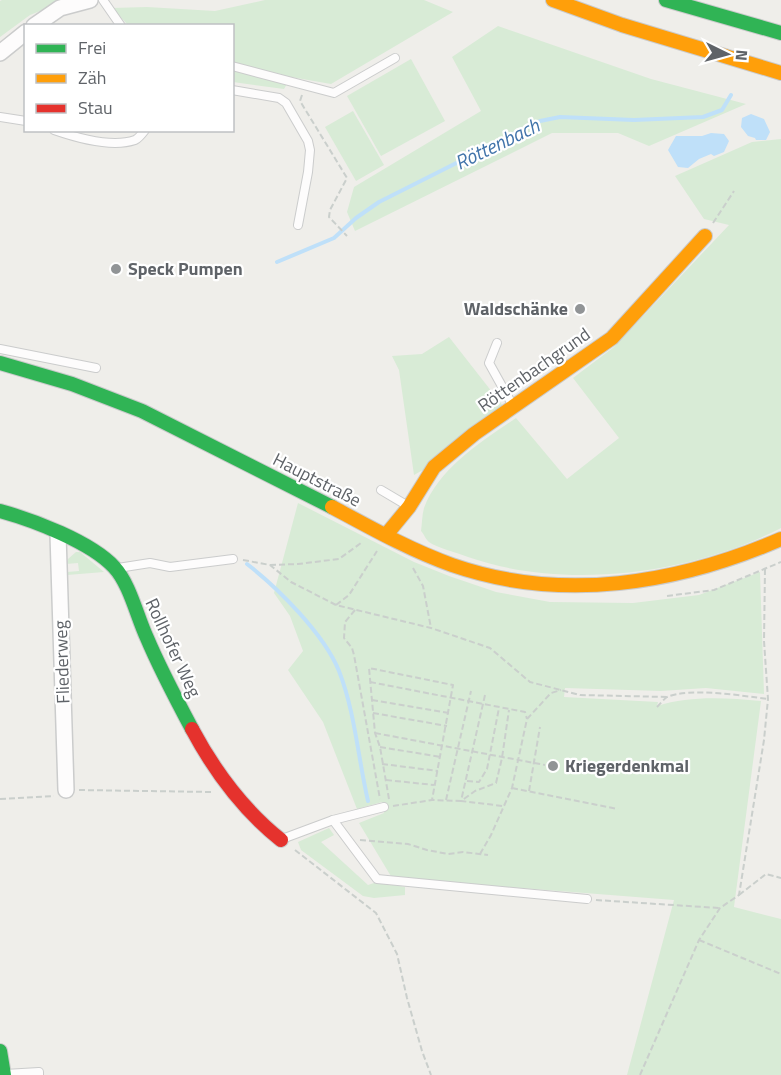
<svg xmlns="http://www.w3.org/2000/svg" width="781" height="1075" viewBox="0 0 781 1075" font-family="'Titillium Web',sans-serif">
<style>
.green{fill:#d8ebd6}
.water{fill:#bfe0f9}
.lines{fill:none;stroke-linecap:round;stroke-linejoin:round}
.stream{stroke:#bfe0f9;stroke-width:4}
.lane-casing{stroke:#cbcccc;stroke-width:10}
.street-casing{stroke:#cbcccc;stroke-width:18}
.fast-casing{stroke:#cacacb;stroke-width:16}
.slow-casing{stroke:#cacacb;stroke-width:16}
.jam-casing{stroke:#cacacb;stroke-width:16}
.path{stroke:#cacfcc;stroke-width:2;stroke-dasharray:6 3;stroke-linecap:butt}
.lane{stroke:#fdfcfc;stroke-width:8}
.street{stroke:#fdfcfc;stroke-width:15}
.fast{stroke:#30b455;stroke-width:14}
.slow{stroke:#ff9f0a;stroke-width:14}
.jam{stroke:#e5322d;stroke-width:14}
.poi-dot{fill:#919496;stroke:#fff;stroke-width:2}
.labels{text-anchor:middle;stroke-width:4.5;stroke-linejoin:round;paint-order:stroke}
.poi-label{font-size:18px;font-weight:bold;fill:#5f6368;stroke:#fff;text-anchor:start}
.street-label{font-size:18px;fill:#5f6368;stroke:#fff}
.water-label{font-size:20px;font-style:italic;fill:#4174aa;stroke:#fff}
</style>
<rect width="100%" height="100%" fill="#efeeea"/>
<g class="green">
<path d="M2,0H68L30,15L0,37V1Z"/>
<path d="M265,0H424L453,12L331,84L291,77L284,89L233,82L232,26L128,25L112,8L147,7L215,11Z"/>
<path d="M498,26L651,79L746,104L649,146L618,133H552L355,231L347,212L354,187L481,111L452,57Z"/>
<path d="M411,59L445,121L381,156L347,96Z"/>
<path d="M353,111L384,165L356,181L325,127Z"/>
<path d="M781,139V528C691,574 565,591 468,557C458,553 437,548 429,542C426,540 424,534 421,531C422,524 422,515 424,508C439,468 482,441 516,418L567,479L619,438L573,378L614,347L729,225L704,219L675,176L752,142Z"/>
<path d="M449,337L503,406L428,467L414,475L399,370L392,356L422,354Z"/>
<path d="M298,503L414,562L449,576L496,592L550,602L633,603L699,595L760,572L764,694L706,688L661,691L565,688L564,697L658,702L657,706C691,695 727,698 761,701L734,907L781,919V1075H627L674,900L392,878L359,823L384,813L382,802L357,809L323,722L288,670L303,651L290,616L274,593Z"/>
<path d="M76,552H80L104,572L67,575V572L79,571L78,563L66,564L68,559Z"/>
<path d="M329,828L334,835L321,842L368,885L377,882L405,887V895L374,898L363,896L301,850L298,842Z"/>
</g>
<g class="water">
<path d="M751,114L764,119L770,132L766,140H756L755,138L748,136L741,127L742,118Z"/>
<path d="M711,133L724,134L729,141L724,152L714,156L711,154L699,159L688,168L678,167L668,150L676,136H702Z"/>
</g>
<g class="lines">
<g class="stream">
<path d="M277,262L334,238L356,218L379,202L540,121L560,117L634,120L703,117L722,110L731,95"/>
<path d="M247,564C278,588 324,634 339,671C355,712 358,758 368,801"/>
</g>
<defs>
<g id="lane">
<path d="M103,0L121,26"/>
<path d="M232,66L334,93L395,58"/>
<path d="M232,90L279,98L286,103L308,141L310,150L308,172L298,225"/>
<path d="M0,117L26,121"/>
<path d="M54,130C77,138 112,148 135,140C139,138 142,134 145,130"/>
<path d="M497,343L489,363L513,406"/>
<path d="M0,349L96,368"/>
<path d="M381,490L408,506"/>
<path d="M118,568L150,563L170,567L233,559"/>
<path d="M333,820L377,879L587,899"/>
<path d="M282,839L333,820L384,807"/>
<path d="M5,1074L39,1072V1075"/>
</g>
<g id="street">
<path d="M34,26L60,8L90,0"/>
<path d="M0,53L26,32"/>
<path d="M58,534L66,790"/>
</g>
<g id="fast">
<path d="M666,0L781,33"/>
<path d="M0,363L72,384L142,411L332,507"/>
<path d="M0,511C33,520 91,542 114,567C130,584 137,617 147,638C160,669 176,699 192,729"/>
<path d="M0,1051L4,1075"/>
</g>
<g id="slow">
<path d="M553,0L622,25L781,73"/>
<path d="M332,507C371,528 410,550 452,565C562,603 677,584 781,539"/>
<path d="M386,535L409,507L434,467L474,434L612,338L705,236"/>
</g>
<path id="jam" d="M192,729C215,772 242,809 281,840"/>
</defs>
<use href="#lane" class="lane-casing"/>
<use href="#street" class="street-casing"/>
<use href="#fast" class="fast-casing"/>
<use href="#slow" class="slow-casing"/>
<use href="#jam" class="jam-casing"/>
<g class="path">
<path d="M302,95L300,101L347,178L330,210L329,217L347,236"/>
<path d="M713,223L734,191"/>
<path d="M243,560L270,565L291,582L336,605L431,628L490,648L530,682L580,695L667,697"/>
<path d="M270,565L298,564L339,559L361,543"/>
<path d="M413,568L423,586L431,628"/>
<path d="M667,596L714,590L781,562"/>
<path d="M336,605L349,595L377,551"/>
<path d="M355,610L345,622L344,638L352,648L354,655L380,799"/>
<path d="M370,682L525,712L527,719"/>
<path d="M485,695L461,801L503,806"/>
<path d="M372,700L449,713"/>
<path d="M657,707C660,704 664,699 667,697C690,687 744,696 768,699"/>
<path d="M373,713L447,726"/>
<path d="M375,733L545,765"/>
<path d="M380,747L441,757"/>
<path d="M382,764L438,771"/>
<path d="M386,780L434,785"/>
<path d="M467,781L479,782L487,769L499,708"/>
<path d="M512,788L618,809"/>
<path d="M79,790L211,792"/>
<path d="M529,791L540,727"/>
<path d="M0,799L54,796"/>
<path d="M389,799L380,747L375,733L369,668L453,685L432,800"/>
<path d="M446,800L471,691"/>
<path d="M393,806L432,800L461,801L475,791L496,783L502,758L509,710"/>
<path d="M360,840L408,844L427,850L448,854L463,852L488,855"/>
<path d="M295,850L376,913L397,954L407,998L422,1051L431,1075"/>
<path d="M480,854L491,835L512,788L527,719L551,693L561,690"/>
<path d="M739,895L766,874L781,878"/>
<path d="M596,900L719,908"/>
<path d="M699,940L781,974"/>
<path d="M640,1075L699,940L720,908L739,895L764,740L768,699L764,641L765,569"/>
</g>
<use href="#lane" class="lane"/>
<use href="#street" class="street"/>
<use href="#fast" class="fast"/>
<use href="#slow" class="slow"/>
<use href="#jam" class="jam"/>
</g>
<g class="poi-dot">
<circle cx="116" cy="269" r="6"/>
<circle cx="580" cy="309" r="6"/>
<circle cx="553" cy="766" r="6"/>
</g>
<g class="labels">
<g class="poi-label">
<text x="128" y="275">Speck Pumpen</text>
<text x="568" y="315" text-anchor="end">Waldschänke</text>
<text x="565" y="772">Kriegerdenkmal</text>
</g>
<g class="street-label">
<text transform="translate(534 370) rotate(-35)" y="6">Röttenbachgrund</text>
<text transform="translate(317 480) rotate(27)" y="6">Hauptstraße</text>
<text transform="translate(173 648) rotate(65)" y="6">Rollhofer Weg</text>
<text transform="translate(62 662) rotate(-92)" y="6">Fliederweg</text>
</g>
<g class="water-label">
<text transform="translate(497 144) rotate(-26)" y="7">Röttenbach</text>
</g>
</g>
<rect x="24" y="24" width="210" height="108" fill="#ffffff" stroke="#bfc1c3" stroke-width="1.5"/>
<rect x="36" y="44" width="30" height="9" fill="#30b455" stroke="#bfc1c3" stroke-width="1.5"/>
<text x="78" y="54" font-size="18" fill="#5f6368">Frei</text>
<rect x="36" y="74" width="30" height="9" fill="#ff9f0a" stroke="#bfc1c3" stroke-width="1.5"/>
<text x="78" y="84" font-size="18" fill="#5f6368">Zäh</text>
<rect x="36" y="104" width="30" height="9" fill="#e5322d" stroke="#bfc1c3" stroke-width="1.5"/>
<text x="78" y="114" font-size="18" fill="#5f6368">Stau</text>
<g transform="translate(727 54) rotate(95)" stroke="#ffffff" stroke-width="4.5" paint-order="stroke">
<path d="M0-4.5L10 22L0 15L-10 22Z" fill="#5f6368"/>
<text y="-9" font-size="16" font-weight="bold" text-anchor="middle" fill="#5f6368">N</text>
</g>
</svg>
